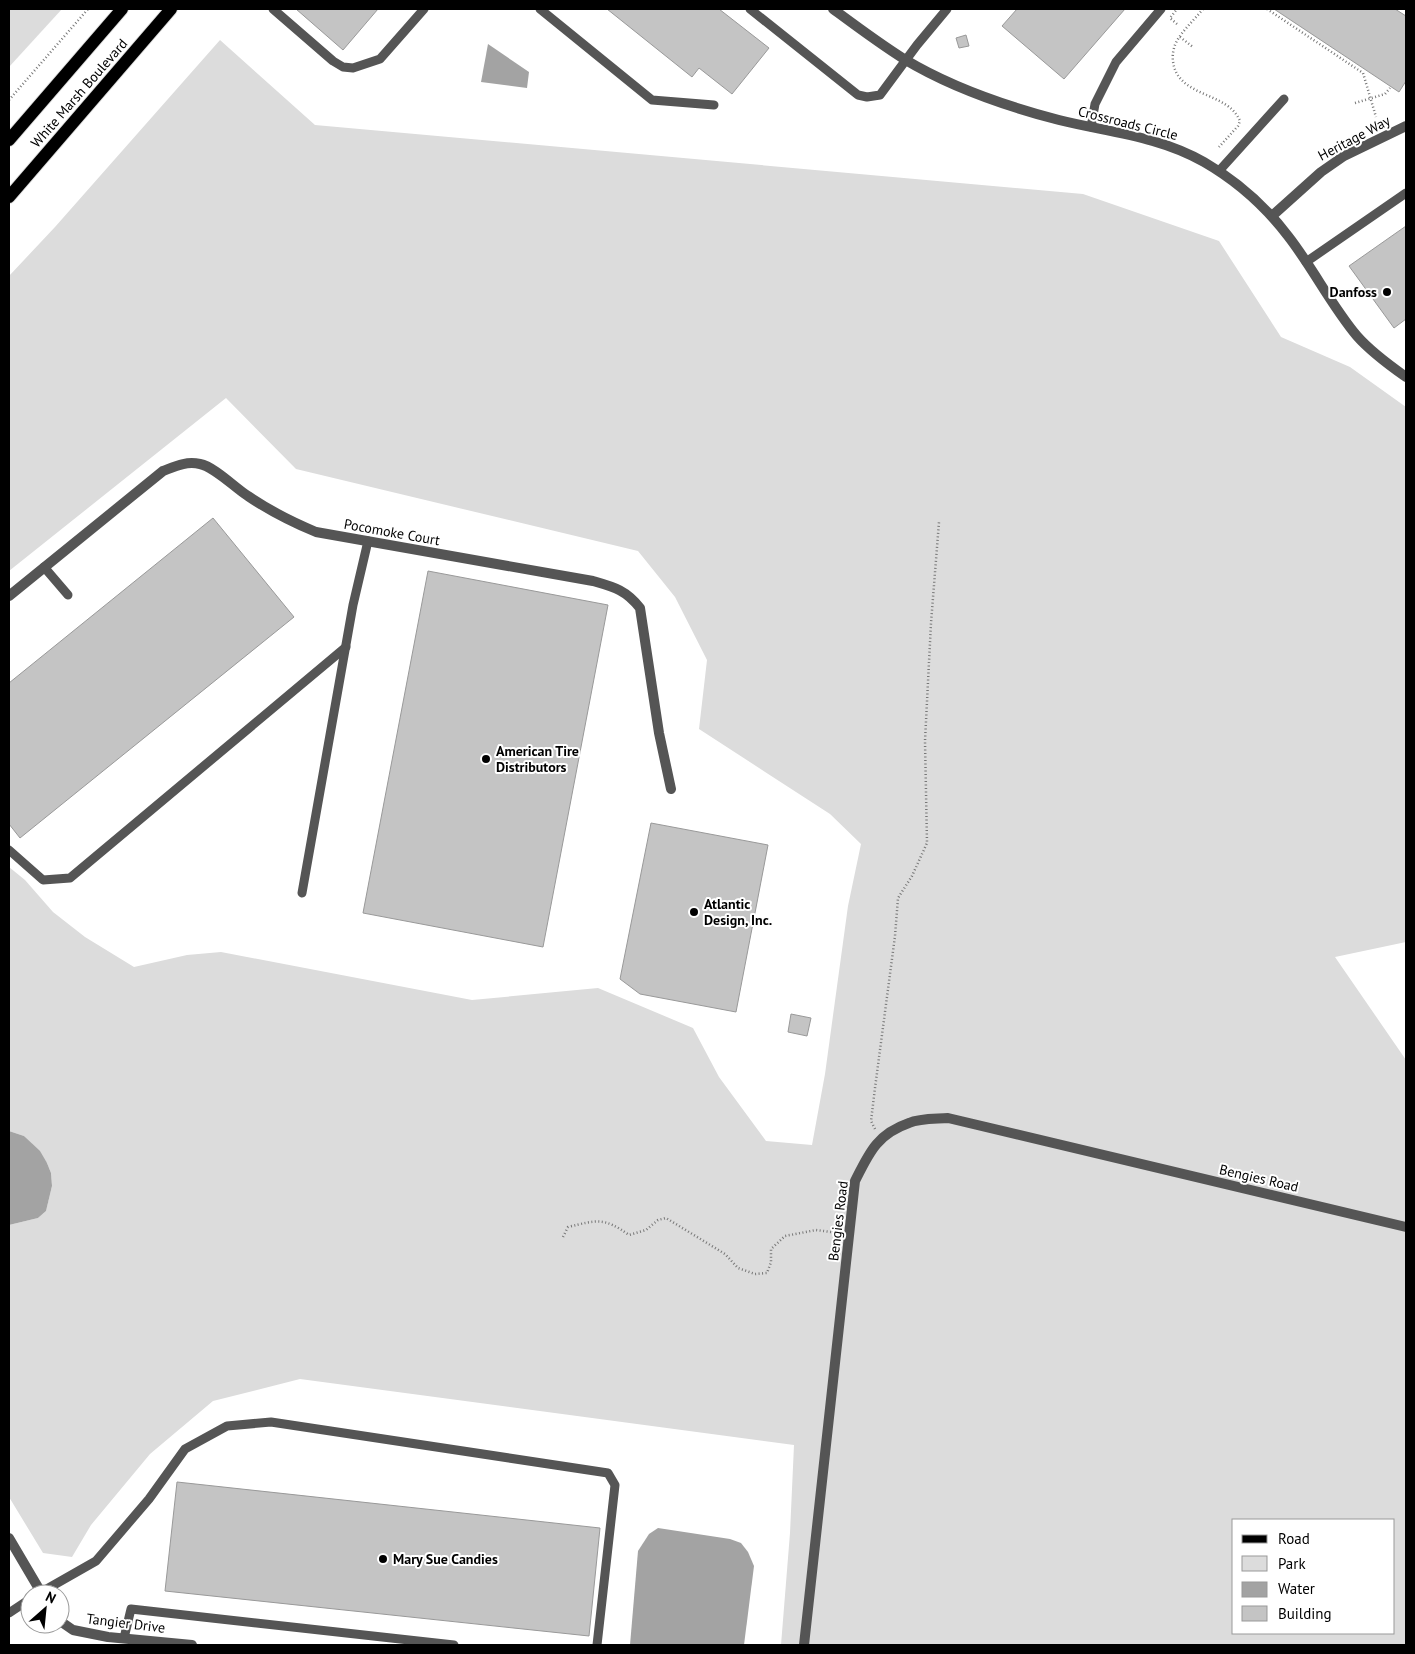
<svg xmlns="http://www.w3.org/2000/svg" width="1415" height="1654" viewBox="0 0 1415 1654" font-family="'PT Sans',sans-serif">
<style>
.green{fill:#dcdcdc;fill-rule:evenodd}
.water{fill:#a3a3a3}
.building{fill:#c4c4c4;stroke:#999}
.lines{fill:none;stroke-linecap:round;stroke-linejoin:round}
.primary-casing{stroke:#dbdbdb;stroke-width:14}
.path{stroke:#777;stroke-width:2.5;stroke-dasharray:1 2.5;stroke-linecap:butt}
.service{stroke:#555;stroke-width:9}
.minor{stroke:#555;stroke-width:10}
.primary{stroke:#000;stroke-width:12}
.poi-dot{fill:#000;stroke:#fff;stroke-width:2}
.labels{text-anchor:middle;stroke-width:4;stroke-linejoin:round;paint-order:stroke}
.street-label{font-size:14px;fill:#000;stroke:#fff}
.poi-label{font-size:14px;font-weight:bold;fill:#000;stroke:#fff;text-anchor:start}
</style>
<rect width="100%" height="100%" fill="#fff"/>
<g class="green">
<path d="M9,9H62L9,67Z"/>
<path d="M220,40L315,125L1083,194L1219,241L1281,337L1350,367L1406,407V942L1335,957L1406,1060V1645H781L790,1533L794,1445L300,1379L213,1401L150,1454L91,1525L72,1557L43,1553L9,1497V1225L38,1218L46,1211L52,1186L51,1173L47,1163L24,1136L9,1131V867L25,880L53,912L85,937L134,967L187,955L221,952L472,1000L598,988L693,1028L719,1077L766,1141L812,1145L825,1074L848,906L861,844L830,814L699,729L707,660L675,597L638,551L296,469L226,398L9,571V276L55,227ZM1234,1520H1394V1633H1234Z"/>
</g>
<g class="water">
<path d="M488,44L529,72L527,88L481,82Z"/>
<path d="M9,1131L24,1136L40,1151L47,1163L51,1173L52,1186L46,1211L38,1218L9,1225Z"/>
<path d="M658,1528L730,1539L741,1543L748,1552L754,1566L744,1645H630L638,1551L649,1534Z"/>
</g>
<g class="building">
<path d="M296,9H378L343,50Z"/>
<path d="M607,9H719L769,48L732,94L699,68L692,77Z"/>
<path d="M1017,9H1125L1064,79L1002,26Z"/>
<path d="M1274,9H1395L1406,16V81L1399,92Z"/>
<path d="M966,35L969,46L959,48L956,38Z"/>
<path d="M1406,226V319L1394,328L1349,266Z"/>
<path d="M213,518L294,617L20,838L9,824V683Z"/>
<path d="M428,571L608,605L543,947L363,913Z"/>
<path d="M651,823L768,845L736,1012L640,994L620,979Z"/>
<path d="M791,1014L811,1018L807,1036L788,1032Z"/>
<path d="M177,1482L600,1528L589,1636L165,1591Z"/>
</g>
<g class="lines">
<defs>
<g id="primary">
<path d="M9,140L122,9"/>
<path d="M9,197L171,9"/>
</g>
</defs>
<use href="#primary" class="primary-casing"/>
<g class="path">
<path d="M1188,9V10"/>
<path d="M1203,9C1195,19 1185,28 1178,39C1174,45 1172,54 1173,61C1177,98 1228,91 1240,121L1238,126L1219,147"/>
<path d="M1267,9L1363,73L1376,117"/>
<path d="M1177,24L1170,18L1177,9"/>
<path d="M1180,37L1193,47"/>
<path d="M9,100L88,9"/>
<path d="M1355,103L1385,94L1390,88"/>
<path d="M875,1129L871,1121L875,1088L895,936L898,898L912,876L927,843L925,741L931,623L939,522"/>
<path d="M563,1237L568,1227C597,1220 604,1217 629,1235L646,1230L658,1220L666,1218L725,1254L738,1268L755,1274L767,1273L771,1262V1249L785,1236L816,1230L838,1233"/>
</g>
<g class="service">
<path d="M273,9L333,61L343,67L353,68L380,59L424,9"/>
<path d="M540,9L652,100L714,105"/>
<path d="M750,9L858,95L867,97L880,95L917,45L947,9"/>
<path d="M1091,127L1095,104L1116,62L1161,9"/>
<path d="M1219,171L1284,99"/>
<path d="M1306,262L1406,193"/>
<path d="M44,567L68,595"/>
<path d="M9,850L43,880L70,878L346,647"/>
<path d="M302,893L353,605L368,541"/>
<path d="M38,1594L96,1561L149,1499L185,1449L227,1426L271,1422L608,1473L615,1485L597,1645"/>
<path d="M9,1613L30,1599"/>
<path d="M124,1638L131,1609L454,1645"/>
</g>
<g class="minor">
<path d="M833,9C856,26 880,44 904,59C952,88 1005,106 1059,120C1107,132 1159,136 1204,162C1237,181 1265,206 1288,236C1313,268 1331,305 1357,336C1371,352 1389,365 1406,377"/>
<path d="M1272,216L1321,172L1344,156L1406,126"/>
<path d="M9,596L163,471C176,466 186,461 200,464C215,467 235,488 248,496C270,511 292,522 316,532L593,581C614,587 626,590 640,608L659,733L671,789"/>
<path d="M9,1538L42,1594"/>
<path d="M60,1621L73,1630L108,1637L192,1645"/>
<path d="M804,1645L855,1181C869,1153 877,1134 909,1123C920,1118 936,1119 948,1118L1406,1227"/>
</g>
<use href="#primary" class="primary"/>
</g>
<g class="poi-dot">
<circle cx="1387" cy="292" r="5"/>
<circle cx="486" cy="759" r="5"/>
<circle cx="694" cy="912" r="5"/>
<circle cx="383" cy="1559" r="5"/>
</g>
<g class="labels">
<g class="street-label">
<text transform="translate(79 93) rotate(-49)" y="5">White Marsh Boulevard</text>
<text transform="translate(1128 123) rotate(14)" y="5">Crossroads Circle</text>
<text transform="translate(1354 138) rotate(-28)" y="5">Heritage Way</text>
<text transform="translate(392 532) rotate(10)" y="5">Pocomoke Court</text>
<text transform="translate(1259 1178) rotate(13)" y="5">Bengies Road</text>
<text transform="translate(838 1221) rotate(-83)" y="5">Bengies Road</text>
<text transform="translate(126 1623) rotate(7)" y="5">Tangier Drive</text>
</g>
<g class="poi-label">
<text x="1377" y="297" text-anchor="end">Danfoss</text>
<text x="496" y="756">American Tire<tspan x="496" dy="16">Distributors</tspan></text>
<text x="704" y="909">Atlantic<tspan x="704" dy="16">Design, Inc.</tspan></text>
<text x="393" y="1564">Mary Sue Candies</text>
</g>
</g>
<rect width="1415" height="1654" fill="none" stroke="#000000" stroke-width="20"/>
<rect x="1232" y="1519" width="162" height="115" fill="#ffffff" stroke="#999999"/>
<rect x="1242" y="1535" width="25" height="8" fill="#000000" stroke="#999999"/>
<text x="1278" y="1544" font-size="15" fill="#000000">Road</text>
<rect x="1242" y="1556" width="25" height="15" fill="#dcdcdc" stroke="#999999"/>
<text x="1278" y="1569" font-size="15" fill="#000000">Park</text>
<rect x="1242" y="1582" width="25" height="15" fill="#a3a3a3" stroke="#999999"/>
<text x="1278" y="1594" font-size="15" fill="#000000">Water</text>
<rect x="1242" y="1606" width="25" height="15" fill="#c4c4c4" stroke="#999999"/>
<text x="1278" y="1619" font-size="15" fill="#000000">Building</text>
<g transform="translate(45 1609) rotate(27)"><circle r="24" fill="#ffffff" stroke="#999999"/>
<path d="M0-4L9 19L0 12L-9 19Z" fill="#000000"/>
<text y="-8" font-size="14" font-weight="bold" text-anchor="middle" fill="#000000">N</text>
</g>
</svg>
